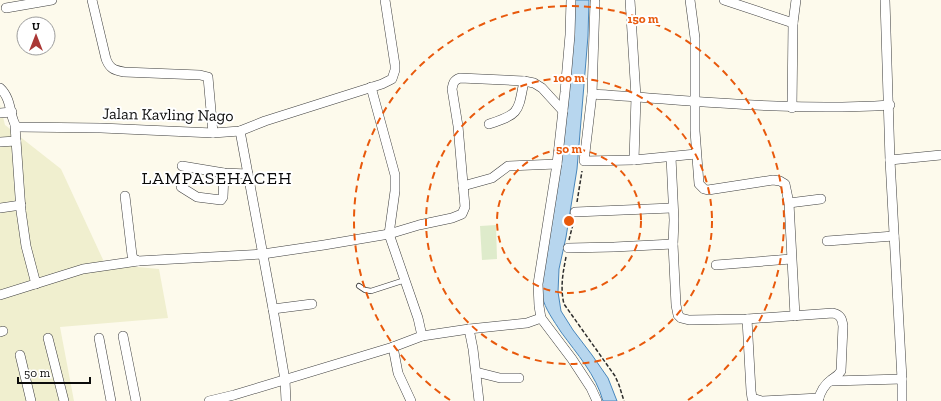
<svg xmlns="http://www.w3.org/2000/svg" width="941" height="401" viewBox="0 0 941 401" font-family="'Zilla Slab',serif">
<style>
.farmland{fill:#f0efcf}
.pitch{fill:#deebcb}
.water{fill:#b7d6ee;stroke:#4786bc}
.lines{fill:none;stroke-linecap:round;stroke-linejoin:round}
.service-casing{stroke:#3e3e3e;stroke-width:6}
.minor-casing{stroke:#3e3e3e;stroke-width:10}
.path{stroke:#2d2d2d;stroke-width:1.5;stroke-dasharray:4 2;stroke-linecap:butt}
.service{stroke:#fff;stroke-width:4.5}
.minor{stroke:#fff;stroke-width:9}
.ring{fill:none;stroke:#e8590c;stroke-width:2;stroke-dasharray:7 5}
.labels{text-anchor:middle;stroke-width:4;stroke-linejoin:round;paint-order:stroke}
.street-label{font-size:16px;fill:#0b0b0b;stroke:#fff}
.quarter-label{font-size:18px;letter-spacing:1px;fill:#0b0b0b;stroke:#fff}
.centre{fill:#e8590c;stroke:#fff;stroke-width:2}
.ring-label{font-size:12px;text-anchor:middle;font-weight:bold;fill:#e8590c;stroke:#fff;stroke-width:4;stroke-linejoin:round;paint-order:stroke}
</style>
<rect width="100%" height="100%" fill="#fdfaec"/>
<path class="farmland" d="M0,105L5,125L61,169L105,264L159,269L168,318L60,327L74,401H0Z"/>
<path class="pitch" d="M496,225L497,259L482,260L480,226Z"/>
<path class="water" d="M573,0H589L588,36L577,169L566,237L559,269L558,292L561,311L573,330L592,355L608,378L617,401H603C596,375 577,354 561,332C554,321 545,309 542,296C541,290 542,283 542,277Z"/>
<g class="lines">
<defs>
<path id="service" d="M359,286L365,290L371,291L405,280"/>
<g id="minor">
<path d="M92,0L106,59C110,69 114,70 124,72L200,75L208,77L213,133"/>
<path d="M571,0L570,35L565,92L557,164L538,284L539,306L541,318L572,359L591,388L597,401"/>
<path d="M630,0L636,97L634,160"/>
<path d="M690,0L695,38V131L699,184L704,189L708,190L773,180L780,181L785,184L789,203L795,316"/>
<path d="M724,0L793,23"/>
<path d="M885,0L890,160L902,379V401"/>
<path d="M595,2L592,94L584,161L634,160L696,154"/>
<path d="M6,8L52,0"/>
<path d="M371,87L395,175V191L389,234L418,318L422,336"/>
<path d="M0,88C13,100 9,119 17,127L101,128L213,133L240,131L265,121L382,84L392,79L395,70V65L385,0"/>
<path d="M592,94C691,100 790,112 890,105"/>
<path d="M792,108L793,23L796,0"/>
<path d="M0,113L12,112"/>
<path d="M489,124C520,114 518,112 524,81"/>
<path d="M15,126L21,211L26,246L36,284"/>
<path d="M240,131L273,309L285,380L286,401"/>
<path d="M0,142L16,141"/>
<path d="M671,157L674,220L673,244L676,305L678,315L681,318L689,320L747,319L833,313C841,315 842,319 843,326L841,371C838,376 835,377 831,380C824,385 820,393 818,401"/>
<path d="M890,160L941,155"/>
<path d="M182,166L224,173L248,174"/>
<path d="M463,186L492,178L508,166L557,164"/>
<path d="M181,187L197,197L221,200L223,197L224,173"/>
<path d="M125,196L132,255L133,258L138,261L263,254L324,245L389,234L419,225L452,218L462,214L465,207L458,126L452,89C453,83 454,80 460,78L524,81L534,83L542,88L563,111"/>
<path d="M789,203L821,199"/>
<path d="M0,208L21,205"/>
<path d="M575,212L672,208"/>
<path d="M827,241L894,236"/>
<path d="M568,248L614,247L673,244"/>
<path d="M716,265L791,259"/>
<path d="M0,295L83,269L138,261"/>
<path d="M273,309L312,304"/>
<path d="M747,319L751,391L752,398L762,401L819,398"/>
<path d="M469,329L473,349L479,401"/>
<path d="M0,332L3,331"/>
<path d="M123,336L136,401"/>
<path d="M48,338L64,401"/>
<path d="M99,338L111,401"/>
<path d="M393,347L398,373L411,401"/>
<path d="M20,355L31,401"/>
<path d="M476,372L500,378H519"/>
<path d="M832,381L902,379"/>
<path d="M209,401L234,395L393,347L422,336L469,329L527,323L541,318"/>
</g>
</defs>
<use href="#service" class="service-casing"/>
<use href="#minor" class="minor-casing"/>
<g class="path">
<path d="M577,202L582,171"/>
<path d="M569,240L574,220"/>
<path d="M566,257C563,272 560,288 564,304L615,376L619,385L624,401"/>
</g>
<use href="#service" class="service"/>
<use href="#minor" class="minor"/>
</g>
<g class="ring">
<circle cx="569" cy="221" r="72"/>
<circle cx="569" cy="221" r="143"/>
<path d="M450 400A215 215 0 1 1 688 400"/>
</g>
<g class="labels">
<g class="street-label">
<text transform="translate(168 114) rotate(1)" y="6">Jalan Kavling Nago</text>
</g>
<g class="quarter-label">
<text x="217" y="184">LAMPASEHACEH</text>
</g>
</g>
<circle cx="569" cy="221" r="6" class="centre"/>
<g class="ring-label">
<text x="643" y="23">150 m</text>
<text x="569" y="82">100 m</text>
<text x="569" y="153">50 m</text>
</g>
<g transform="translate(36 36)"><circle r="19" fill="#ffffff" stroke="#9d9d9d"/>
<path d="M0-3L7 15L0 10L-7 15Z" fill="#aa3735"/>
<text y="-6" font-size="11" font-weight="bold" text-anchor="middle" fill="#0b0b0b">U</text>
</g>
<path d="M18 377v6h72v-6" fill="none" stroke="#0b0b0b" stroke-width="2"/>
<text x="24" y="377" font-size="12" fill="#0b0b0b" stroke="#ffffff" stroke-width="3" paint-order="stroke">50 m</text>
</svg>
